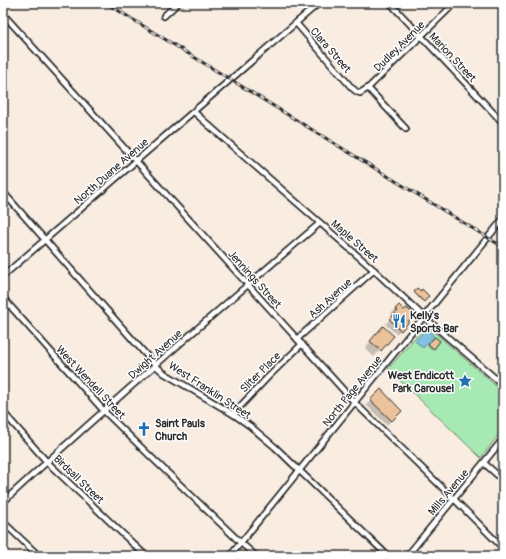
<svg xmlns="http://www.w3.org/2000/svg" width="506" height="559" viewBox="0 0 506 559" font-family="Pangolin,sans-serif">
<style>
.green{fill:#a7e9b2;stroke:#698a6e}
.water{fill:#82c1e2;stroke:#5f8599}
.shadow{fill:#0003}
.building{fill:#ebc29b;stroke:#2b2b2b}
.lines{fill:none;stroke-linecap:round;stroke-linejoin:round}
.minor-casing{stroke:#2b2b2b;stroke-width:8}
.minor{stroke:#fff;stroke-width:4.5}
.rail-casing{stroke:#2b2b2b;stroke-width:3}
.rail{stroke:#fff;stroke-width:1.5;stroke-dasharray:4.5;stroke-linecap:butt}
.labels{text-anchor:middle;stroke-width:3;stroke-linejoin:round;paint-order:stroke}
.street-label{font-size:11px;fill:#2b2b2b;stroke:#fff}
.poi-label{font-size:11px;font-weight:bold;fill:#2b2b2b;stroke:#fff;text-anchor:start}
</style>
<rect width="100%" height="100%" fill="#f9ede1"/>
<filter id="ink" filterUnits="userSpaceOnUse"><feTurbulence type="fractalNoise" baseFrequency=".025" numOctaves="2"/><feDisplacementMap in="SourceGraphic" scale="8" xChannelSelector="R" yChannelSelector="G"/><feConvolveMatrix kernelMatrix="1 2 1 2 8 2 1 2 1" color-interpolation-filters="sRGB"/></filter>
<g filter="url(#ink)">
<path class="green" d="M426,325L503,392V429L481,458L388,369Z"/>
<path class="water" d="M426,329L434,336L423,348L415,341Z"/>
<g class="shadow">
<path d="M417,289L428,296L422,302L414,293Z"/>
<path d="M399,306L401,330L396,334L385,324L394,316L391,314Z"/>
<path d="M376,334L380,350L374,357L365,348Z"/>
<path d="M435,338L439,341L431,350L427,347Z"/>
<path d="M381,390L401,411L387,425L366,405Z"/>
</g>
<g class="building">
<path d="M417,288L421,291L422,289L429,296L424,302L414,292Z"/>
<path d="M399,305L404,310L407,308L414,315L408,322H409L401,331L389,319L398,311L395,309Z"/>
<path d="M383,326L394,336L381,351L370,341Z"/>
<path d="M435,337L440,341L434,349L428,344Z"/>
<path d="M381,389L402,411L392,421L370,400Z"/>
</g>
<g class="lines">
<defs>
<g id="minor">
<path d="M390,3L503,123"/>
<path d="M3,14L355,403L454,499L503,548"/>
<path d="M164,16L178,3"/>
<path d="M296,23L352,88L357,92L360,93L368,88L455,3"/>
<path d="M368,88L406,129"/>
<path d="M194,112L231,145L374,270L424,317L503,385"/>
<path d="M3,192L155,365L164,373L233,414L250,426L275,447L388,556"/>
<path d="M3,276L319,3"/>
<path d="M3,298L104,411L148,454L241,543L256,556"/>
<path d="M297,339L374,270"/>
<path d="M3,412L47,462L146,556"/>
<path d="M233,414L267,378L302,344"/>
<path d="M484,463L503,480"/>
<path d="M3,502C106,407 213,314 320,223"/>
<path d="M3,522L39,556"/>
<path d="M230,556L503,219"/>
<path d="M407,556L503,439"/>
</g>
</defs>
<use href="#minor" class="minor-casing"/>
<use href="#minor" class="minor"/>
<defs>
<path id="rail" d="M106,3L503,247"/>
</defs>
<use href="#rail" class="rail-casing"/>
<use href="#rail" class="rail"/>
</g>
</g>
<defs>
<symbol id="restaurant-bare" viewBox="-9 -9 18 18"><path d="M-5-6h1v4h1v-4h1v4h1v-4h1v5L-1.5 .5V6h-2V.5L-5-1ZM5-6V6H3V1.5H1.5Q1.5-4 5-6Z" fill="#1f6fb2" stroke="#fff" stroke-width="2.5" paint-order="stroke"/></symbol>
<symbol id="sight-bare" viewBox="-9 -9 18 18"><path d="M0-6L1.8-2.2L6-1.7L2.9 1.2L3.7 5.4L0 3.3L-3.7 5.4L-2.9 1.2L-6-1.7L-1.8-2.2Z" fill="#1f6fb2" stroke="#fff" stroke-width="2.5" paint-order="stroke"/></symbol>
<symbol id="church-bare" viewBox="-9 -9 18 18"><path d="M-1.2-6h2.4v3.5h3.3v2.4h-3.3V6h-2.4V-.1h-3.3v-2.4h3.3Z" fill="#1f6fb2" stroke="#fff" stroke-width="2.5" paint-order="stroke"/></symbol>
</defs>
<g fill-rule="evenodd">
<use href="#restaurant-bare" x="389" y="311" width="20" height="20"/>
<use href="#sight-bare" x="455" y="371" width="20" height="20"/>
<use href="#church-bare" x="134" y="419" width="20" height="20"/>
</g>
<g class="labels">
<g class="street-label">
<text transform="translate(399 46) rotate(-45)" y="4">Dudley Avenue</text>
<text transform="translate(331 50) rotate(49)" y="4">Clara Street</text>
<text transform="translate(453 57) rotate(47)" y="4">Marion Street</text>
<text transform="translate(111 171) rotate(-41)" y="4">North Duane Avenue</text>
<text transform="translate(355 241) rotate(41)" y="4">Maple Street</text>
<text transform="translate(255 279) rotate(48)" y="4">Jennings Street</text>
<text transform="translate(330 298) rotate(-42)" y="4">Ash Avenue</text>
<text transform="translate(155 354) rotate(-42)" y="4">Dwight Avenue</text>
<text transform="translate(260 372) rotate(-45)" y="4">Sliter Place</text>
<text transform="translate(91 382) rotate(47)" y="4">West Wendell Street</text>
<text transform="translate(210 390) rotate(33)" y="4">West Franklin Street</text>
<text transform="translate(352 391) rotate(-51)" y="4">North Page Avenue</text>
<text transform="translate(79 479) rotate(44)" y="4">Birdsall Street</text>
<text transform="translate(448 492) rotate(-50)" y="4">Mills Avenue</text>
</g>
<g class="poi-label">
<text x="410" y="319">Kelly's<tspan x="410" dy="13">Sports Bar</tspan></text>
<text x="454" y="379" text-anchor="end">West Endicott<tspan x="454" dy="13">Park Carousel</tspan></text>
<text x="155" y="427">Saint Pauls<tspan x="155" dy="13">Church</tspan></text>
</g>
</g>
<rect width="506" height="559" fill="none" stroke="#fff" stroke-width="16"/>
<rect x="8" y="8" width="490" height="543" fill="none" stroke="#2b2b2b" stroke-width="1.5" filter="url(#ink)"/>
</svg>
